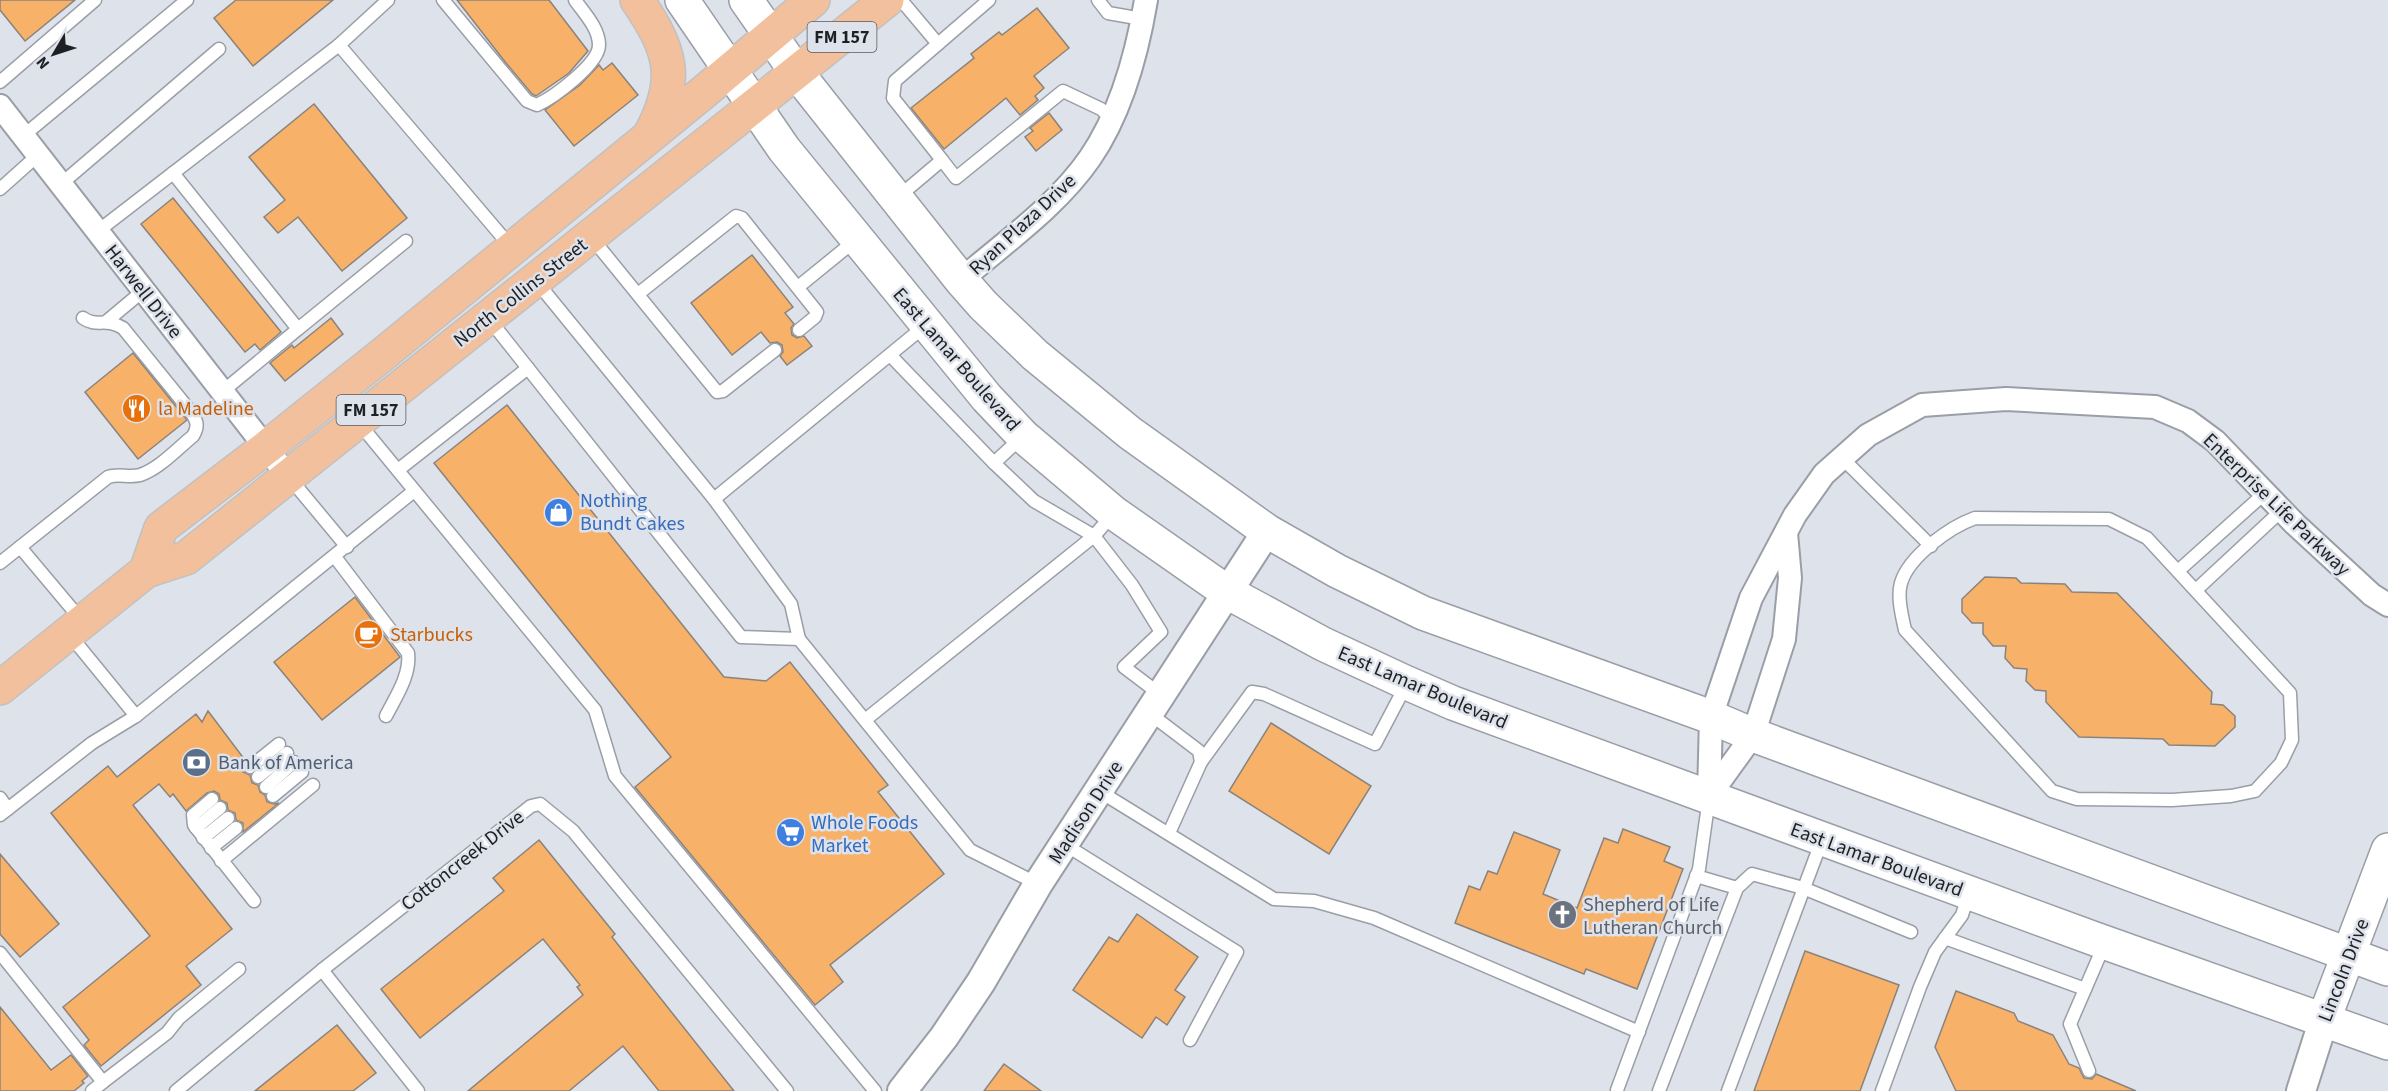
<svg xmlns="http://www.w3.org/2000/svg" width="2388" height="1091" viewBox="0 0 2388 1091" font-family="'Source Sans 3',sans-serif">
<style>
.building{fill:#f8b168;stroke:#8a837d;stroke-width:1.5}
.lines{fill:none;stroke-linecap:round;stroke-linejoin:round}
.service-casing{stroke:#9a9ea6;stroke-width:15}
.minor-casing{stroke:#9a9ea6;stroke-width:26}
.tertiary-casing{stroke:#9a9ea6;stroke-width:32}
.secondary-casing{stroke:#9a9ea6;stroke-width:36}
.primary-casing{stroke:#c0c1c1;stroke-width:36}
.service{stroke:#fff;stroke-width:12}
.minor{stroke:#fff;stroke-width:22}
.tertiary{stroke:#fff;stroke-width:28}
.secondary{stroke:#fff;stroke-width:33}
.primary{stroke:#f2c09d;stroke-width:33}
.labels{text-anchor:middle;stroke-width:5;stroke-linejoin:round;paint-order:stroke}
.shield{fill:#dee2ea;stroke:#585a5f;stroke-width:1.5}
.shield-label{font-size:18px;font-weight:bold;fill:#1e2023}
.street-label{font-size:20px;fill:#1e2023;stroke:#dee2ea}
.food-label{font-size:20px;fill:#c56008;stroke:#dee2ea;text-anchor:start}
.shop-label{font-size:20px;fill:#366cbe;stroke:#dee2ea;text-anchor:start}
.service-label{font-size:20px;fill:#4e5e75;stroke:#dee2ea;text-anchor:start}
.worship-label{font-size:20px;fill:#5b616d;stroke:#dee2ea;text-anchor:start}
</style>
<rect width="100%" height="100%" fill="#dee2ea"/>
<g class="building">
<path d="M0,0H75L25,41L0,10Z"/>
<path d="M236,0H333L253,66L214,18Z"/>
<path d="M457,0H549L588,51L569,73L536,96L532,94L506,63Z"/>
<path d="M1037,8L1069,48L1034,76L1044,88L1035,96L1038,100L1020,115L1006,98L944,149L911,108L974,58L971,54L999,32L1002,35Z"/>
<path d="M612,63L638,95L574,146L545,110L580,85L599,65L603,70Z"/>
<path d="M314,104L407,218L342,271L298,217L278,233L264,217L285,200L249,157Z"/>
<path d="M1049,113L1062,130L1036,151L1025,137L1033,131L1030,128Z"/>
<path d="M173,198L281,332L260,350L255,344L245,352L141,224Z"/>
<path d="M752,255L793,307L785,313L794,324L791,328L792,335L797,338L804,336L812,346L787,365L780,356L783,352L782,345L777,342L770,343L761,332L732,355L691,303Z"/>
<path d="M331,318L343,334L285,381L270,363L292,345L294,348Z"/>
<path d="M133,353L187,420L138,459L85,392Z"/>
<path d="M507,405L724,677L766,681L790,662L888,785L878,792L944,874L830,965L843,982L815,1005L635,787L671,757L434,463Z"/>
<path d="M1985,577L2016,578L2021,583L2065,584L2072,592L2117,593L2212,692L2211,704L2223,705L2235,716V727L2215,746L2169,745L2163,739L2079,737L2046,702V691L2035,690L2026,681L2027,669L2014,668L2005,658L2006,646H1993L1983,634V623H1972L1962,612V599Z"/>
<path d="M355,597L400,657L322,720L274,662Z"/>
<path d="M208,711L245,760L242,765L243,772L250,775L252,783L258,785L260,792L265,795L267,802L274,804L279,803L243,832V823L236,820L235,813L228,810L227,803L220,800L219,794L214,791L207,793L186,811L173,794L170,797L159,784L133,805L232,929L186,966L201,985L101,1066L84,1045L89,1040L63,1007L150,936L51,813L108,766L117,777L196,714L202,722Z"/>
<path d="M1271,723L1371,786L1329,854L1229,791Z"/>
<path d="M1623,829L1670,847L1664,861L1683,869L1637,989L1586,969L1584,974L1455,923L1469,886L1480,890L1488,871L1497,874L1514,832L1560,850L1543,894L1577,908L1604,838L1618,843Z"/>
<path d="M539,840L615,934L612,937L734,1091H659L623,1046L569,1091H468L583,995L577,987L580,985L543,939L420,1038L381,989L504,891L493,878Z"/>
<path d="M0,854L59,924L20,957L0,934Z"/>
<path d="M1137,914L1198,957L1175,990L1185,997L1167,1025L1156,1017L1142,1038L1073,990L1109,937L1118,942Z"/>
<path d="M1805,951L1899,985L1860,1091H1754Z"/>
<path d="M1956,991L2014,1013L2018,1021L2053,1035L2069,1064L2079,1068L2084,1078L2092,1079L2096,1074L2136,1091H1956L1935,1047Z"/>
<path d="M0,1007L51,1070L71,1055L88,1076L82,1081L84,1083L74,1091H0Z"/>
<path d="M337,1025L376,1073L353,1091H255Z"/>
<path d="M1004,1064L1041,1091H984Z"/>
</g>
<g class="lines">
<defs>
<g id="service">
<path d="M388,0L339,45L511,247"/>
<path d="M443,0L527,101L537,105C554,97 599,64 599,45C599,28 584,13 575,0"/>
<path d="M901,0L938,44"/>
<path d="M1098,0L1108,13L1142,19"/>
<path d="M0,82L95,0"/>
<path d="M23,136L187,0"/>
<path d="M942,160L893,98L895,81L989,0"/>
<path d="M173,173L298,329L223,391"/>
<path d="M61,184L219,49"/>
<path d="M0,189L38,155"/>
<path d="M897,198L942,160L956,178L1063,91L1101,109L1113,120"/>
<path d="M98,231L339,45"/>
<path d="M591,237L717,392L723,391L775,350"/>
<path d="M536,281L714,499L791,604L799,639"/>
<path d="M798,287L857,239"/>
<path d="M638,294L736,216L742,218L817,312L815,317L799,330"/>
<path d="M489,319L741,637L799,639L970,850L1038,884"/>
<path d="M107,321L144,290"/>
<path d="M298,329L406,241"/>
<path d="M890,355L994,463"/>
<path d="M358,422L595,710L615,776L875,1091"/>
<path d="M1022,437L994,463L1034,501L1094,536L1132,585L1161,632L1124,667L1161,695"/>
<path d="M1842,458L1931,546"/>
<path d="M398,470L528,368"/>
<path d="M288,476L347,547"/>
<path d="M714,499L926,325"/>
<path d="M1975,518L2109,519L2147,538L2290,693L2292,740L2281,763L2255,791L2231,796L2172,800L2077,799L2052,791L1905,630C1902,616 1897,597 1901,583C1909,556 1950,527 1975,518Z"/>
<path d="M20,547L83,622"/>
<path d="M335,557L408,653C411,675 395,698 386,716"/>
<path d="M0,563L108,477C119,473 129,478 140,475C159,469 178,448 193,436C199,426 197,421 191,412L123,328C105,317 97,328 83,318"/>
<path d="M2178,571L2265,493"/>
<path d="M2196,590L2282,510"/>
<path d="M69,634L136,716"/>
<path d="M1149,713L1199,751L1201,762L1169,833"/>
<path d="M865,720L1094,536L1113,514"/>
<path d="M1201,762L1252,692L1264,694L1375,744L1406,685"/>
<path d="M250,767L279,744"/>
<path d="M258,777L287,753"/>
<path d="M266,787L294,762"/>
<path d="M1099,791L1274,899L1314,901L1374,918L1639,1032"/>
<path d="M273,796L302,772"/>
<path d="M0,798L8,809"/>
<path d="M212,799L193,815L194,825L254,901"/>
<path d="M0,815L92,743L136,716L414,491"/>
<path d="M196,828L220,808"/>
<path d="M203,838L228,818"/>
<path d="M1064,844L1237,952L1190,1040"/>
<path d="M211,848L236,828"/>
<path d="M221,861L313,785"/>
<path d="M1696,876L1737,888"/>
<path d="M1945,938L2085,989"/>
<path d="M0,953L103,1082L92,1091"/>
<path d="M322,970L418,1091"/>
<path d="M2089,1071L2070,1024L2105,943"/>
<path d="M103,1082L167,1033L179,1018L239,969"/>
<path d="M1617,1090L1699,869L1709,798"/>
<path d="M176,1091L322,970L531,806L540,804L573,831L787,1091"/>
<path d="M1659,1091L1737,888L1752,874L1803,888L1911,932"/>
<path d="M1728,1091L1822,840"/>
<path d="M1882,1091L1920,987L1935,952L1962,915L1969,893"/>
</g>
<g id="minor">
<path d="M0,106L288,476"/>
<path d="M961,280C1005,242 1057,206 1090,158C1121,113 1137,54 1146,0"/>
<path d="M1709,796L1711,717L1751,598L1795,515L1824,474L1868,435L1922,405L2006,399L2155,407L2188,421L2215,441L2295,524L2372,595L2388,605"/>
<path d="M1709,796L1753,735L1784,639L1790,578L1786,533"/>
</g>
<g id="tertiary">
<path d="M902,1091L944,1037L981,982L1038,884L1267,531"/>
<path d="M2301,1091L2324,1019"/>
</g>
<g id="secondary">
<path d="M682,0L784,149L987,398L1023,436L1114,513L1227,592L1323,644L1407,683L1453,703L2095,939L2388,1043"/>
<path d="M746,0L797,73L961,280L983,305L1035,355L1130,433L1267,531L1337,571L1423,613L1711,717L1753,735L2388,969"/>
<path d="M2324,1019L2388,850"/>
</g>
<g id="primary">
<path d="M637,0C671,50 680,78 651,133"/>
<path d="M146,571L161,528L267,447L382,355L705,91L813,0"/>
<path d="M0,688L146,571L186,558L887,0"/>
</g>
</defs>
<use href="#service" class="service-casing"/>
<use href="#minor" class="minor-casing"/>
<use href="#tertiary" class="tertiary-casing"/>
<use href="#secondary" class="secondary-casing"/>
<use href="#primary" class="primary-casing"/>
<use href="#service" class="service"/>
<use href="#minor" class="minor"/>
<use href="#tertiary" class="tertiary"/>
<use href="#secondary" class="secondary"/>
<use href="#primary" class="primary"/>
</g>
<defs>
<symbol id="restaurant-disc" viewBox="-11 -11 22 22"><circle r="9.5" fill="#e8710a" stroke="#dee2ea"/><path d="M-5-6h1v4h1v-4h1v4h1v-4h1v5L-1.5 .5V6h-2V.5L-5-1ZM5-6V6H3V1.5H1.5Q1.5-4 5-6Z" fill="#fff"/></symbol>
<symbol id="shop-disc" viewBox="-11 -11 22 22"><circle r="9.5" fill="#3f7fe0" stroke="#dee2ea"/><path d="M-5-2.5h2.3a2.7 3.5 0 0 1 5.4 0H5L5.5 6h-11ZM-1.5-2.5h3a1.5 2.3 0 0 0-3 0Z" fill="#fff"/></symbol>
<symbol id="cafe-disc" viewBox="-11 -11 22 22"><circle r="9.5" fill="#e8710a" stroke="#dee2ea"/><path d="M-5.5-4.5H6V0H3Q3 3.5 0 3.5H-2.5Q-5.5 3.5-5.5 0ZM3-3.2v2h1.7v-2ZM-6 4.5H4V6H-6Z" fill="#fff"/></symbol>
<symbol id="bank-disc" viewBox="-11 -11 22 22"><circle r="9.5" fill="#5c6f8a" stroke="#dee2ea"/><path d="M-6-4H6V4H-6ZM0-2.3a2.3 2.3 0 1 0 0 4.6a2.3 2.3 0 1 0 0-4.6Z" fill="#fff"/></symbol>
<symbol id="supermarket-disc" viewBox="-11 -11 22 22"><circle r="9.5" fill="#3f7fe0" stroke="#dee2ea"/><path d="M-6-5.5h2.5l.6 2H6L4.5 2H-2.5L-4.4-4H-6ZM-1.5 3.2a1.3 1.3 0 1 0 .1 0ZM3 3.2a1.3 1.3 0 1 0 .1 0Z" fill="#fff"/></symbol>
<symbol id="church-disc" viewBox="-11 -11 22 22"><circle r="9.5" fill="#6b7280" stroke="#dee2ea"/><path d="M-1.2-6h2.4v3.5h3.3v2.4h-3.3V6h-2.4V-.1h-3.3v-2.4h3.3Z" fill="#fff"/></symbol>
</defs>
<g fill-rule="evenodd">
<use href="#restaurant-disc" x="120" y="392" width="33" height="33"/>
<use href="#shop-disc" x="542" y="496" width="33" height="33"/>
<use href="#cafe-disc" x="352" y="618" width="33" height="33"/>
<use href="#bank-disc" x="180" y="746" width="33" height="33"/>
<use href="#supermarket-disc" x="774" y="816" width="33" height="33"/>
<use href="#church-disc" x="1546" y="898" width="33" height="33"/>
</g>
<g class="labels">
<g class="shield">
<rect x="807.5" y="22" width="69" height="30" rx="4.5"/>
<rect x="336.5" y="395" width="69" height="30" rx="4.5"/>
</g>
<g class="shield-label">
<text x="842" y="43">FM 157</text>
<text x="371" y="416">FM 157</text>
</g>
<g class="street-label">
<text transform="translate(1022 224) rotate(-43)" y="7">Ryan Plaza Drive</text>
<text transform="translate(144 291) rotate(52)" y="7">Harwell Drive</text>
<text transform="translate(520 292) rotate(-38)" y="7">North Collins Street</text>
<text transform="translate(957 359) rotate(49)" y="7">East Lamar Boulevard</text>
<text transform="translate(2277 504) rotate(44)" y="7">Enterprise Life Parkway</text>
<text transform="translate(1423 687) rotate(23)" y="7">East Lamar Boulevard</text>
<text transform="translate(1085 812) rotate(-57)" y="7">Madison Drive</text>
<text transform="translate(1877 859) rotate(20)" y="7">East Lamar Boulevard</text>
<text transform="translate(462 860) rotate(-38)" y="7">Cottoncreek Drive</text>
<text transform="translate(2343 970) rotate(-69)" y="7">Lincoln Drive</text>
</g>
<g class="food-label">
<text x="158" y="415">la Madeline</text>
<text x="390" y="641">Starbucks</text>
</g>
<g class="shop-label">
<text x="580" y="507">Nothing<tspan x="580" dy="23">Bundt Cakes</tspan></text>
<text x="811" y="829">Whole Foods<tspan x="811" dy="23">Market</tspan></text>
</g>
<g class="service-label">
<text x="218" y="769">Bank of America</text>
</g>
<g class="worship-label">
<text x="1583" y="911">Shepherd of Life<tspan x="1583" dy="23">Lutheran Church</tspan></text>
</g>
</g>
<g transform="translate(54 54) rotate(231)" stroke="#dee2ea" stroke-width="4.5" paint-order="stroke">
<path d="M0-4.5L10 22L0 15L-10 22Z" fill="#1e2023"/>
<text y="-9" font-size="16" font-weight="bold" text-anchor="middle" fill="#1e2023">N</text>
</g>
</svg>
